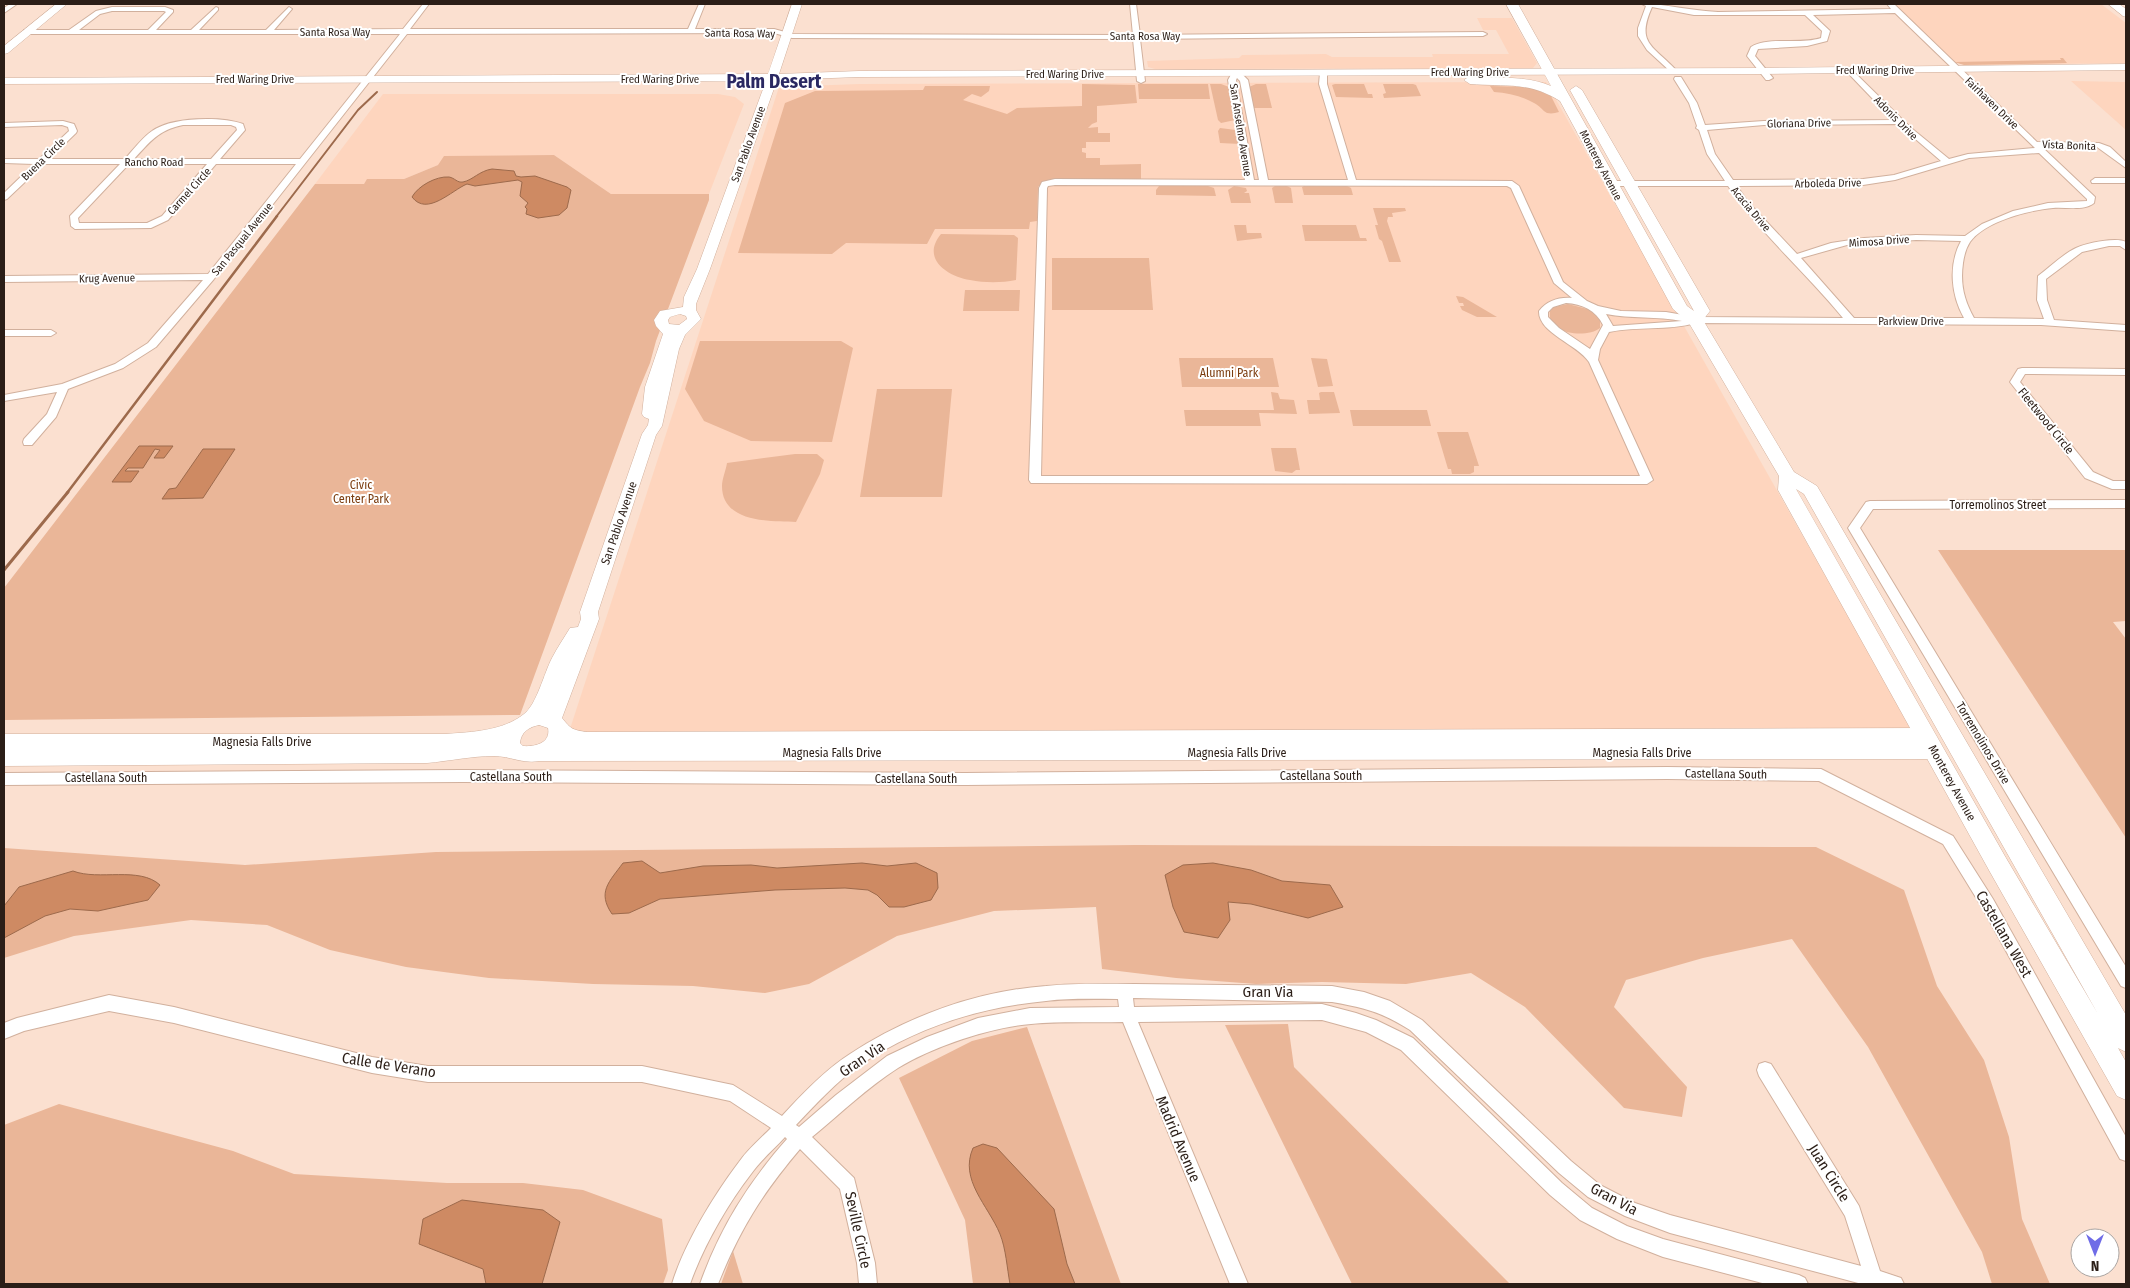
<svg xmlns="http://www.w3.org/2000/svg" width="2130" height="1288" viewBox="0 0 2130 1288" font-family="'Fira Sans Condensed',sans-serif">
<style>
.built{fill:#fed5be}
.green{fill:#eab698}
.water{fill:#ce8a63;stroke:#9d6a4c}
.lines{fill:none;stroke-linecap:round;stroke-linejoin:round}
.stream-far2{stroke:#9d6a4c;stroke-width:2}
.stream-far1{stroke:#9d6a4c;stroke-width:2.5}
.stream{stroke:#9d6a4c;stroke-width:3}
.street-casing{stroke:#d1b09d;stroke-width:2}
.secondary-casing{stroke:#d1b09d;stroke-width:1}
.primary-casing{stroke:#d1b09d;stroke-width:1}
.street{fill:#fff;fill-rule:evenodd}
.secondary{fill:#fff;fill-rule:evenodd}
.primary{fill:#fff;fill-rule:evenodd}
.labels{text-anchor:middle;stroke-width:4;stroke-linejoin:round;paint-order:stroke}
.far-street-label{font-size:11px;fill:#2b1e17;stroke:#fff}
.park-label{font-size:12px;fill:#7b3c0e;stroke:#fff}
.street-label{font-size:12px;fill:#2b1e17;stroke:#fff}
.near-street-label{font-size:15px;fill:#2b1e17;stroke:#fff}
.far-town-label{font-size:19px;font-weight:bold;fill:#2a2862;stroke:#fff}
</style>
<rect width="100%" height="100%" fill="#fbe0d0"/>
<g class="built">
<path d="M1891,4H2101L2126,23V63L1966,65L1951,61Z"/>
<path d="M1477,18H1512L1537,63L1533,68L1155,69L1148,67L1147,61L1239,58L1242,55L1326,54L1332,57H1433L1432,54H1509L1496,30H1483Z"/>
<path d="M2071,81L2126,82V130L2116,121Z"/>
<path d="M1546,82L1913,731L568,735L779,87L859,84Z"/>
<path d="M383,94H718L735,97L744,104L709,194H611L554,155L438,165L404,179H368L364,184H315Z"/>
</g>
<g class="green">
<path d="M2060,58H2063L2067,63L1964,65L1954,62L2061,60Z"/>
<path d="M1082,84L1135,85L1137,103L1097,106V122L1092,124L1088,128L1098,127V133H1110V142H1086V148H1082V152L1086,153V158H1100V165L1141,164V180H1050L1042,182L1038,187L1037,221L1030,222L1029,229H935L927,244L846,243L832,254L738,253L785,103L815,91L923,90L925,86H990L989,91L981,97L972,94L963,100L1007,114L1017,108L1082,106Z"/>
<path d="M1138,84H1208L1210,99H1139Z"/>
<path d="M1210,84H1221L1229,87L1235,120L1221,123L1218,120Z"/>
<path d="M1256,84H1266L1272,108H1254L1249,87Z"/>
<path d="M1335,84H1364L1368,94H1372L1373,98L1336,97L1332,85Z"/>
<path d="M1383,84H1413L1416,85L1421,96L1384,98L1383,94L1386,93Z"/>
<path d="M1490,86L1530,87L1551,96L1559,112C1555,113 1552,114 1547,113C1543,111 1539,105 1534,103C1522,96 1508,93 1494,92Z"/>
<path d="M1220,128L1236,130L1240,144L1220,143L1218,131Z"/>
<path d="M554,155L611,194H709V200L656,341L650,363L640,387L520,715L4,720V588L315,184H364L367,179H404L438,165L444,156Z"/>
<path d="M1159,186H1208L1214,188L1216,196L1156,195V190Z"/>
<path d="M1234,186L1246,188L1247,191L1244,193H1249L1251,203H1231L1228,190Z"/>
<path d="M1275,186H1287L1291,188L1293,203H1275L1272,188Z"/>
<path d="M1304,186H1347L1351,188L1353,195H1304L1302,187Z"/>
<path d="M1373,208H1405L1406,211L1392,213L1393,217H1388L1387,221L1401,262H1389L1382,241L1379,239L1375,225H1378Z"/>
<path d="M1234,225H1246L1247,233H1261L1262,238L1237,241Z"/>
<path d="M1302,225H1356L1360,238H1366L1367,241H1305Z"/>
<path d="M941,234L1014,235L1018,238L1016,280C1001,283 985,283 970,280C946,276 921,258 941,234Z"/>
<path d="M1052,258H1149L1153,310H1052Z"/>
<path d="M965,290H1020L1019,311H963Z"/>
<path d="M1456,296L1463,297L1497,317H1477L1462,310L1460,306H1464L1463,303H1459Z"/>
<path d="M1568,304L1591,310L1600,319V328C1586,339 1546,334 1550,311L1554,307Z"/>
<path d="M700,341H841L853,348L832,442L751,441L704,421L685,389Z"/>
<path d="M1179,358H1273L1279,387H1182Z"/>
<path d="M1311,358L1327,359L1333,386L1318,387Z"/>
<path d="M877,389H952L942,497H860Z"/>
<path d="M1271,392L1278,393L1280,399L1294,400L1297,414L1259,413L1261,426H1186L1184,410H1274Z"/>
<path d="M1321,392H1334L1340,413L1309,414L1307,400H1320L1319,393Z"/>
<path d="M1350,410H1427L1431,426H1353Z"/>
<path d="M1437,432H1468L1479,466H1474V472L1470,474H1452L1451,469H1448Z"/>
<path d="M1271,448H1296L1300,470H1296L1292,473L1275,471Z"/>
<path d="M795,454H817L824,460L820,474L796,522C770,521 722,523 722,486C722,479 726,470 727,463Z"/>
<path d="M1938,550H2126V621L2113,622L2126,639V838Z"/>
<path d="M1136,845L1816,847L1904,890L1937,986L1984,1060L2009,1137L2022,1219L2050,1284H1992L1982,1252L1868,1047L1792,939L1703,958L1626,980L1614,1007L1687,1087L1682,1117L1624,1108L1525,1007L1471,973L1406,984L1322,982L1256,984L1176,978L1102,969L1096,907L994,911L897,936L809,984L765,993L693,986L593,984L489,978L406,967L330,950L267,925L191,920L74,936L4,958V848L245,865L436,852Z"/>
<path d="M1288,1024L1294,1067L1510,1284H1352L1225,1025Z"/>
<path d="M1027,1027L1121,1284H973L965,1220L899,1078L972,1041Z"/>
<path d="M59,1104L233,1151L294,1174L447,1183H523L583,1190L662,1219L668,1270L663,1284H4V1125Z"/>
<path d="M733,1251L743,1284H721Z"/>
</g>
<g class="water">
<path d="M492,169L514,171L516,176L521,177L535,176L567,187L571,190L567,208L559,215L538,218L526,214L527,209L525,207L528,203L520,196L522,182L518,180L475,186L467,184C452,190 427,217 412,197C418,186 436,176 449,177C455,178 457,183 463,182C473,180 479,171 492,169Z"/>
<path d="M139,446H173L164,458H154L160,450L155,449L143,468H128L125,471H139L131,482H112Z"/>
<path d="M203,449H235L203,498L162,499L169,489L176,488Z"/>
<path d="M642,861L660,873L703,866L751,865L777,868L862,863L887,866L916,863L937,873L938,888L931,900L904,907H889L877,895L868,890L845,888L775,890L660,899L629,913L612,914C597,892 609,882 623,863Z"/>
<path d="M1213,863L1251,870L1282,881L1330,885L1343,907L1308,918L1251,904L1228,902L1230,920L1218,938L1184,932L1173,907L1165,875L1183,865Z"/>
<path d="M73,871C99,881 139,866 160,885L148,900L98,911L70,909L45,916L4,938V906L19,887Z"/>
<path d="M983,1144L997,1148L1054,1209L1067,1264L1075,1284H1010C1007,1268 1006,1249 1000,1234C988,1205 959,1180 973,1148Z"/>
<path d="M462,1200L543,1210L560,1222L542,1284H486L483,1269L419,1244L423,1219Z"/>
</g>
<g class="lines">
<path class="stream-far2" d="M276,217L358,110L377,92"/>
<path class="stream-far1" d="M67,493L277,216"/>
<path class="stream" d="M4,570L68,492"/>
<defs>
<g id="street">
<path d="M10,4H17L4,13V8Z"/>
<path d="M423,4H429L410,29H688L699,4H705L695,29H774L792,34L1133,35L1130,4H1136L1140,35L1483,32L1487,34L1483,36L1140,39L1145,81L1141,83L1137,81L1133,39L792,38L774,33L407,34L214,279L156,347L123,368L68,389L56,417L32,445H24L23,442L24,439L47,414L57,392L4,401V395L62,384L115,364L148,343L203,280L4,282V276L208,274L296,164H216L168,220L151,228L75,229L71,226L70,216L120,164H44L7,199L4,200V193L34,164L4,163V159H39L69,131L68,127L62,125L4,127V123L63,121L74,124L77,131L76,133L49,159H125C133,150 142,138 152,131C171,117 221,116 243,124L245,130L220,159H300L400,34H24V30H69L96,11L112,7H165L173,10V12L156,30H191L216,7L218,8V10L199,30H266L289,7L292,9L274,30L403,29ZM112,11H164L166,12L148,30H79L100,14ZM183,125H231L236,127L237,130L211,159H134C150,142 158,130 183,125ZM129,164H207L162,216L147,223H79L78,218Z"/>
<path d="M1642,4C1667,4 1692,11 1718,12L1891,9L1887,4H1894L2037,142L2099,143L2110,147L2126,162V168L2097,147H2042L2095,197L2094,203C2085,211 2066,207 2053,208C2030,210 1985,221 1970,242C1966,248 1964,256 1963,263C1960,284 1964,300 1974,318L2044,319L2037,300L2038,276C2050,267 2063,254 2076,248C2087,243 2116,237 2126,242V250L2120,246H2109L2082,252L2046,279L2047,300L2054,320L2126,325V331L2041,325L1696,323C1667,331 1638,326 1609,332L1600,349L1598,360L1653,480L1647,484L1031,483L1029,480L1039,188L1042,182L1055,179L1245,180L1228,80L1233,71H1239L1248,80L1268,180H1348L1319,84L1320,73L1327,71V84L1356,180L1512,181L1519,186L1563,282L1587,301L1598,306L1621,311L1666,312L1695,317L1843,318C1806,273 1761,234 1728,186H1608L1607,184L1611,181H1725L1707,154L1699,130L1696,128L1697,126L1689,103L1674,79L1675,77H1681L1697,103L1705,125L1764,121L1893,120L1847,72V68H1850L1910,127L1949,159L1968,154L2035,148L1895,13L1813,15L1830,31L1827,41L1807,46L1758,49L1755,56L1773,78L1769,80H1766L1747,56L1751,47C1768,36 1800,45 1821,38L1822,31L1805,15H1694L1652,7C1636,43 1652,45 1675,69L1676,71L1672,73L1647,50L1638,36V28L1646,6ZM1237,78L1240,81L1259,180H1254L1236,80ZM1898,124L1941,161L1894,175L1863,179L1733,180L1715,154L1707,130L1764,125ZM2039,153L2087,199V201L2048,203L2013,211L1982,224L1965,236L1916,235L1864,238L1831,243L1797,254L1748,202L1737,186L1863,185L1895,180L1969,158ZM1055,185L1507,186L1511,188L1554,283L1572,298C1558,297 1547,301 1539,311C1538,333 1577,344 1589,362L1640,476H1041L1047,188L1048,186ZM1916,240L1961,241C1948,265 1951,295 1964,318H1854L1801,258L1847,245ZM1566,303C1582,304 1596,310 1603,325L1590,349L1559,328L1548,317V312L1553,307ZM1606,314C1631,319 1657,316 1682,321L1613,326Z"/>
<path d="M2095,178H2126V183H2092L2091,181Z"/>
<path d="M4,330H51L56,333L51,336H4Z"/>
<path d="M2022,368L2126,369V375L2025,374L2020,382L2093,472L2113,481H2126V489H2112L2085,478L2010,382L2018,369Z"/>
<path d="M2126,500V508L1873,509L1860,528L2126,967V988L2121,986L1848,528L1866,502L1870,501Z"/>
<path d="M1667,767L1821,769L1953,836L1993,899L2126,1137V1161L2120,1159L1983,909L1943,844L1819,781L1667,779L965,785L462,782L4,785V773L462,770L965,773Z"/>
<path d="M1134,984L1332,986L1364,992L1390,1001L1422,1020L1571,1161L1600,1185L1635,1203L1670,1215L1861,1266L1845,1216L1759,1076L1757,1070L1759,1064L1765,1062L1771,1064L1859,1206L1880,1271L1901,1278L1904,1284H1862L1670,1233L1625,1216L1588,1197L1559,1173L1410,1030C1381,1012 1366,1008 1332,1002L1133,998L1134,1007L1322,1004L1356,1013L1376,1020L1413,1038L1562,1183L1592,1208L1627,1226L1663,1239L1799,1275L1805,1278L1808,1284H1766L1663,1257L1617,1239L1580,1220L1550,1195L1401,1050L1366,1032L1322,1020L1138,1022L1248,1284H1230L1123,1022C1092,1023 1061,1021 1031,1024C991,1027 932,1047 898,1068C868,1087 840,1114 812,1137L854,1178L875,1263L877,1284H859L857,1263L840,1189L800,1149C762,1194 740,1229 718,1284H700C720,1228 748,1183 787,1139L785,1137C774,1149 761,1160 751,1174C727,1205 703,1247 690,1284H672C684,1244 714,1195 739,1162C748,1149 760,1139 771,1128L730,1101L642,1082H428L372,1073L174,1023L109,1011L24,1031L4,1039V1023L17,1018L109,995L174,1007L372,1057L428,1066H642L733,1085L782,1116C802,1094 825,1070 850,1054C908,1016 977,991 1046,986C1075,983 1105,984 1134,984ZM1118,999L1119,1007L1030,1008L978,1018L927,1037L887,1056L836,1095L799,1127L796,1125C816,1104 837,1081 860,1065C915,1028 980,1007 1046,1001C1069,998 1094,999 1118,999Z"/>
</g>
<g id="secondary">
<path d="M56,4H67L8,53L4,54V46Z"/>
<path d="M792,4H802L779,74L859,71L1763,68L2126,64V70L1763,74L859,77L777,80L710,269L696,304V310L701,319L685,335L679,349L662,426L656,435L598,612L599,619L562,718C571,729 572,730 587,732L1925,728L1932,731L1934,736L1932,741L1927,743L1941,745L1943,751L1941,757L1934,759L539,761C522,764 510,756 494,756C472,756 449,761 427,763L4,766V750H51H4V734H446C472,732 503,731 524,714C537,704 544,673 552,658C557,648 564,638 570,628L578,627L581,619L580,612L642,434L648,425L649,419L644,417L642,414L645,387L663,334L656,326L654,320L660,311L683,307L684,297L697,269L766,81L4,84V78L768,74ZM680,314L686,316L687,319L679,325L669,324L668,320L670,317ZM539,725L548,728C551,743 535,747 523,746L520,743C521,732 529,727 539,725Z"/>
<path d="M2108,4H2119L2126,9V17L2123,16Z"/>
</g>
<path id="primary" d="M1506,4H1518L1687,306L1694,311L1570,90L1576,86L1582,90L1710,311L1703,320L1794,472L1817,486L2126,1015V1052L2118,1048L2126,1062V1100L2117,1096L1990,872L1778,490L1779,476L1689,323L1673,309L1560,101C1528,81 1506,87 1470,84L1464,80L1470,76C1497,79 1526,75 1551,86ZM1796,489L1804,494L2098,1014L2006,858Z"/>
</defs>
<use href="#street" class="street-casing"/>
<use href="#secondary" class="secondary-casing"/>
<use href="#primary" class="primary-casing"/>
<use href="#street" class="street"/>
<use href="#secondary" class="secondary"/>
<use href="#primary" class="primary"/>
</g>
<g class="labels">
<g class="far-street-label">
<text x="335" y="36">Santa Rosa Way</text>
<text transform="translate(740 33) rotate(1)" y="4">Santa Rosa Way</text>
<text x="1145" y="40">Santa Rosa Way</text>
<text x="1875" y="74">Fred Waring Drive</text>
<text x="1470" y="76">Fred Waring Drive</text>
<text x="1065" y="78">Fred Waring Drive</text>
<text x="255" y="83">Fred Waring Drive</text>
<text x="660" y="83">Fred Waring Drive</text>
<text transform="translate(1992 103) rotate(44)" y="4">Fairhaven Drive</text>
<text transform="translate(1896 118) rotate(45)" y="4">Adonis Drive</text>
<text transform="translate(1799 123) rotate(-1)" y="4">Gloriana Drive</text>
<text transform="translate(1241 130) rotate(81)" y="4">San Anselmo Avenue</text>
<text transform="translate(748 144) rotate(-70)" y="4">San Pablo Avenue</text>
<text transform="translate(2069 145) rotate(2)" y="4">Vista Bonita</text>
<text transform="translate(43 159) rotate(-44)" y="4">Buena Circle</text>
<text x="154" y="166">Rancho Road</text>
<text transform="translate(1601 165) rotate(62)" y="4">Monterey Avenue</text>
<text transform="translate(1828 183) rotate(-1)" y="4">Arboleda Drive</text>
<text transform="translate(189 191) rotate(-48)" y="4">Carmel Circle</text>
<text transform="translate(1751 209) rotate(50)" y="4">Acacia Drive</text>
<text transform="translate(242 239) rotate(-51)" y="4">San Pasqual Avenue</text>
<text transform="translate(1879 241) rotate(-4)" y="4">Mimosa Drive</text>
<text transform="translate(107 278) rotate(-1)" y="4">Krug Avenue</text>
<text x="1911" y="325">Parkview Drive</text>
</g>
<g class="park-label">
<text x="1229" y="377">Alumni Park</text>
<text x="361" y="489">Civic<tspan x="361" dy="14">Center Park</tspan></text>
</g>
<g class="street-label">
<text transform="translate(2046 421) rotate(51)" y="4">Fleetwood Circle</text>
<text x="1998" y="509">Torremolinos Street</text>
<text transform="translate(619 523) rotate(-71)" y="4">San Pablo Avenue</text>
<text x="262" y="746">Magnesia Falls Drive</text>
<text transform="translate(1983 743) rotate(59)" y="4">Torremolinos Drive</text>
<text x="832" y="757">Magnesia Falls Drive</text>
<text x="1237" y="757">Magnesia Falls Drive</text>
<text x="1642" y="757">Magnesia Falls Drive</text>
<text transform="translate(1726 774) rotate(1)" y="4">Castellana South</text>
<text x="1321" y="780">Castellana South</text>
<text x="511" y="781">Castellana South</text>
<text x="106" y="782">Castellana South</text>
<text x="916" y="783">Castellana South</text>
<text transform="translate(1952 783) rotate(61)" y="4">Monterey Avenue</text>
</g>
<g class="near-street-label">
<text transform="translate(2004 934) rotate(60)" y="5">Castellana West</text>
<text x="1268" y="997">Gran Via</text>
<text transform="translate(862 1059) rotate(-34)" y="5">Gran Via</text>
<text transform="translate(389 1065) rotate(9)" y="5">Calle de Verano</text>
<text transform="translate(1178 1139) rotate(67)" y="5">Madrid Avenue</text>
<text transform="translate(1829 1173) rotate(58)" y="5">Juan Circle</text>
<text transform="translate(1614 1199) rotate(28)" y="5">Gran Via</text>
<text transform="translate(858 1230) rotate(78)" y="5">Seville Circle</text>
</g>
<g class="far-town-label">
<text x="774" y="88">Palm Desert</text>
</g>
</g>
<rect width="2130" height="1288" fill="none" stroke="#2b1e17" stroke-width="10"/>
<g transform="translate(2095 1253) rotate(180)"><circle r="24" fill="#ffffff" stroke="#aaa5a2"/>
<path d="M0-4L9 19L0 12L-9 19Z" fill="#6f6ce7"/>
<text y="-8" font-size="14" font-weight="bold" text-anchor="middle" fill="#2b1e17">N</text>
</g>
</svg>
